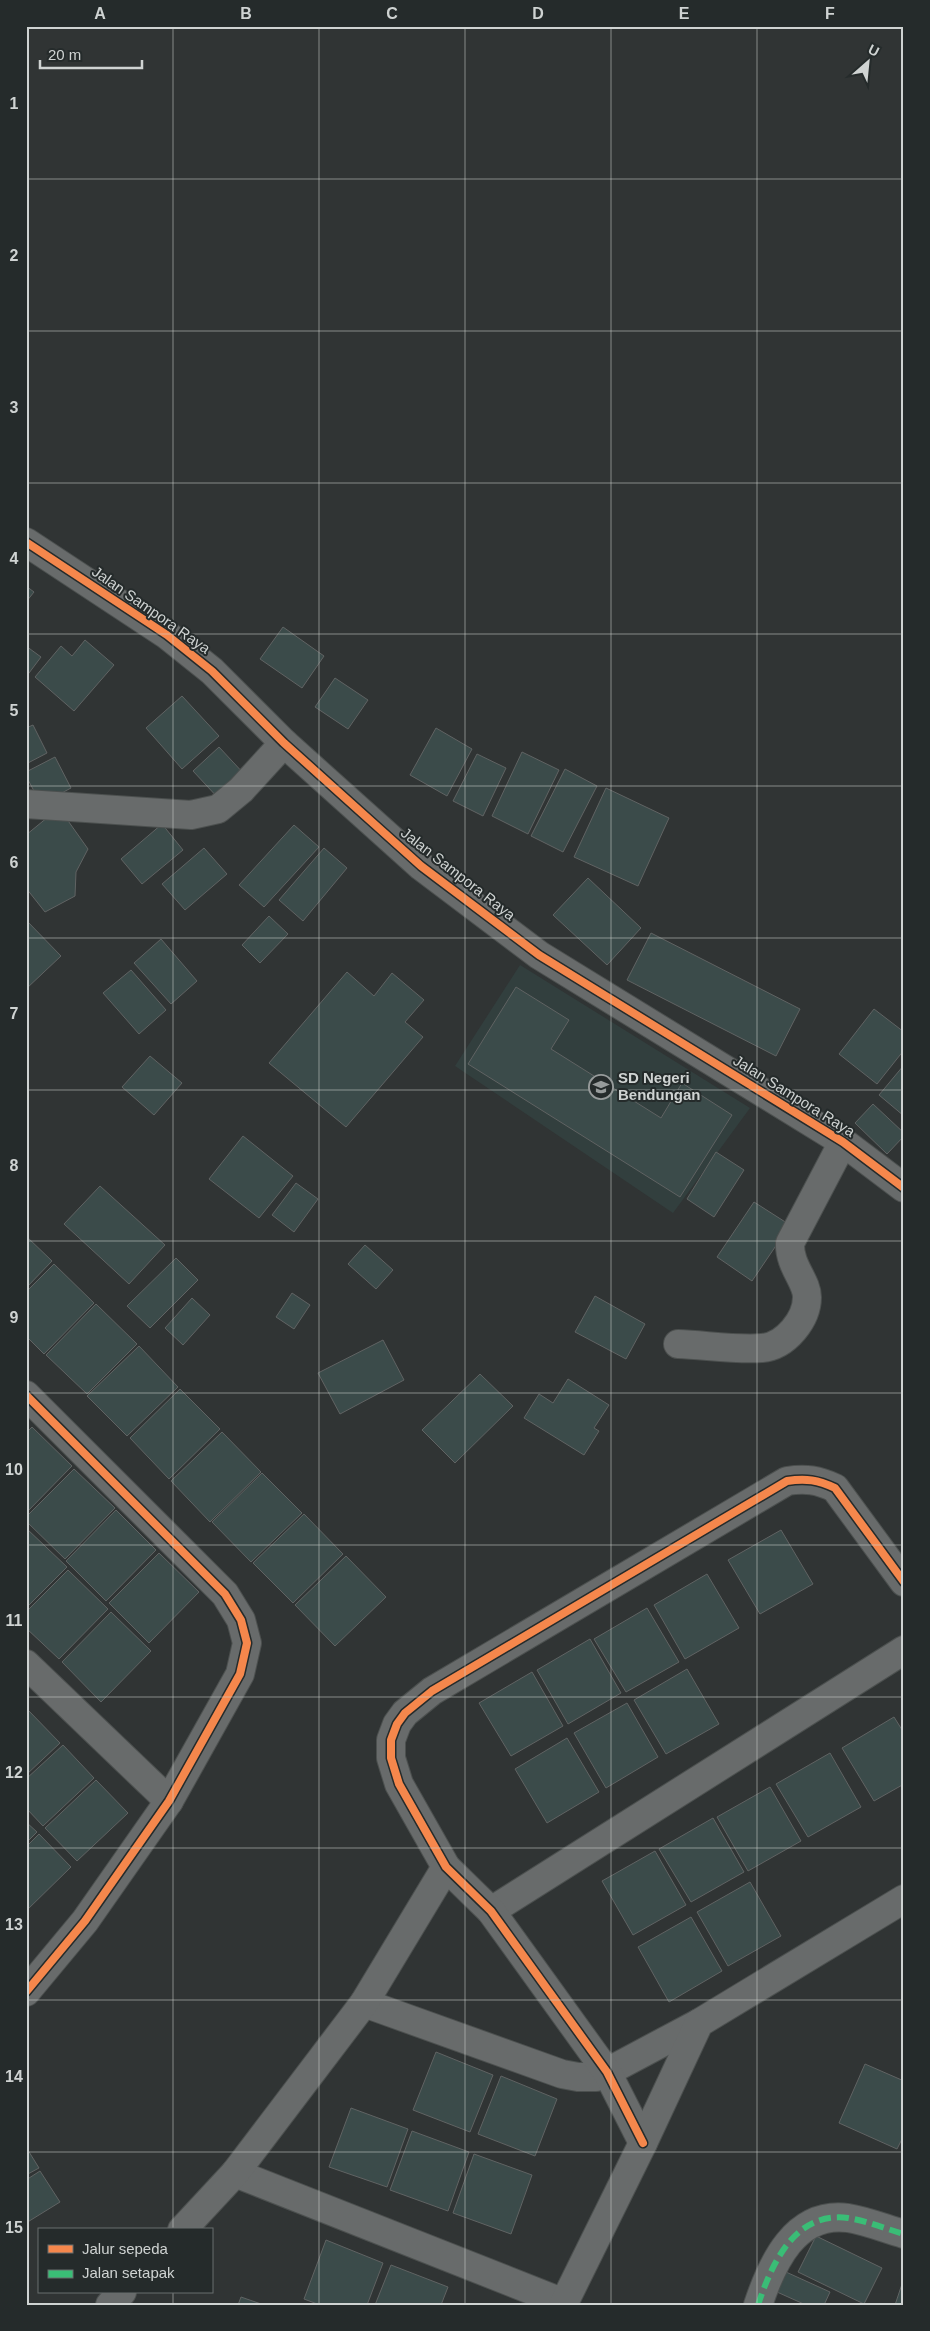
<svg xmlns="http://www.w3.org/2000/svg" width="930" height="2331" viewBox="0 0 930 2331" font-family="Arial,sans-serif">
<style>
.built{fill:#323f3e}
.building{fill:#3b4b4a;stroke:#606363}
.lines{fill:none;stroke-linecap:round;stroke-linejoin:round}
.minor-casing{stroke:#4c504f;stroke-width:30}
.minor{stroke:#686b6b;stroke-width:28}
.quiet{stroke:#3abd76;stroke-width:6;stroke-dasharray:12 6;stroke-linecap:butt}
.cycleway-casing{stroke:#252b2b;stroke-width:11}
.cycleway{stroke:#f5874c;stroke-width:8}
.grid{fill:none;stroke:#cfd3d2;stroke-width:1;stroke-opacity:0.55}
.labels{text-anchor:middle;stroke-width:4;stroke-linejoin:round;paint-order:stroke}
.street-label{font-size:15px;fill:#cfd3d2;stroke:#252b2b}
.poi-label{font-size:15px;font-weight:bold;fill:#cfd3d2;stroke:#252b2b;text-anchor:start}
.neatline{fill:none;stroke:#cfd3d2;stroke-width:2}
.grid-label{font-size:16px;text-anchor:middle;font-weight:bold;fill:#cfd3d2}
</style>
<rect width="100%" height="100%" fill="#303434"/>
<path class="built" d="M520,965L750,1108L673,1213L455,1066Z"/>
<g class="building">
<path d="M26,586L34,592L26,602Z"/>
<path d="M283,627L324,656L302,688L260,659Z"/>
<path d="M85,640L114,665L74,711L35,677L61,646L72,656Z"/>
<path d="M26,646L41,657L26,677Z"/>
<path d="M335,678L368,700L348,729L315,707Z"/>
<path d="M182,696L219,736L182,769L146,728Z"/>
<path d="M33,725L47,753L26,764V728Z"/>
<path d="M436,728L472,749L447,796L410,775Z"/>
<path d="M219,747L246,776L220,800L193,771Z"/>
<path d="M522,752L559,770L528,834L492,816Z"/>
<path d="M477,754L506,768L483,816L453,801Z"/>
<path d="M55,757L71,788L41,804L26,776V772Z"/>
<path d="M565,769L597,786L563,852L531,836Z"/>
<path d="M606,788L669,818L638,886L574,857Z"/>
<path d="M59,808L88,849L76,872L75,896L45,912L26,888V835Z"/>
<path d="M162,824L183,850L142,884L121,859Z"/>
<path d="M294,825L319,847L264,907L239,885Z"/>
<path d="M204,848L227,874L185,910L162,884Z"/>
<path d="M324,848L347,868L303,921L279,900Z"/>
<path d="M588,878L641,928L607,965L553,915Z"/>
<path d="M269,916L288,934L260,963L242,945Z"/>
<path d="M26,920L61,956L26,989Z"/>
<path d="M651,933L800,1009L776,1056L627,980Z"/>
<path d="M161,939L197,981L171,1004L134,963Z"/>
<path d="M131,970L166,1010L139,1034L103,993Z"/>
<path d="M347,972L374,996L392,973L424,1000L405,1022L423,1037L346,1127L269,1063Z"/>
<path d="M516,987L569,1020L551,1049L661,1118L682,1083L732,1115L680,1197L468,1064Z"/>
<path d="M874,1009L904,1032V1050L877,1084L839,1054Z"/>
<path d="M150,1056L182,1083L154,1115L122,1087Z"/>
<path d="M904,1065V1116L879,1095Z"/>
<path d="M873,1104L904,1133V1136L887,1154L855,1123Z"/>
<path d="M243,1136L293,1176L259,1218L209,1179Z"/>
<path d="M716,1152L744,1170L714,1217L687,1199Z"/>
<path d="M296,1183L318,1199L294,1232L272,1215Z"/>
<path d="M100,1186L165,1245L129,1284L64,1224Z"/>
<path d="M754,1202L790,1225L752,1281L717,1257Z"/>
<path d="M26,1236L52,1261L26,1288Z"/>
<path d="M365,1245L393,1270L376,1289L348,1264Z"/>
<path d="M176,1258L198,1280L150,1328L127,1306Z"/>
<path d="M54,1264L94,1303L44,1354L26,1336V1292Z"/>
<path d="M292,1293L310,1305L294,1329L276,1317Z"/>
<path d="M595,1296L645,1324L626,1359L575,1332Z"/>
<path d="M192,1298L210,1315L183,1345L165,1328Z"/>
<path d="M96,1304L137,1344L87,1394L46,1355Z"/>
<path d="M383,1340L404,1380L340,1414L318,1373Z"/>
<path d="M139,1346L178,1387L127,1436L87,1396Z"/>
<path d="M480,1374L513,1406L455,1463L422,1430Z"/>
<path d="M568,1379L609,1405L594,1428L599,1431L584,1455L524,1418L539,1394L553,1403Z"/>
<path d="M180,1389L220,1429L169,1479L130,1438Z"/>
<path d="M32,1427L72,1466L26,1513V1433Z"/>
<path d="M222,1432L261,1472L210,1522L171,1481Z"/>
<path d="M74,1469L115,1508L65,1559L26,1521V1517Z"/>
<path d="M262,1473L302,1513L251,1562L212,1522Z"/>
<path d="M116,1510L156,1550L106,1601L66,1561Z"/>
<path d="M304,1514L343,1554L293,1603L253,1563Z"/>
<path d="M26,1528L67,1567L26,1608Z"/>
<path d="M781,1530L813,1584L760,1614L728,1560Z"/>
<path d="M159,1553L199,1592L149,1643L109,1603Z"/>
<path d="M346,1556L386,1597L335,1646L295,1605Z"/>
<path d="M68,1570L108,1609L59,1659L26,1628V1612Z"/>
<path d="M707,1574L739,1628L685,1659L654,1605Z"/>
<path d="M647,1608L679,1662L626,1692L594,1639Z"/>
<path d="M111,1612L151,1651L101,1702L62,1662Z"/>
<path d="M590,1639L621,1693L568,1724L537,1670Z"/>
<path d="M687,1669L719,1724L666,1754L634,1700Z"/>
<path d="M532,1672L563,1726L511,1756L479,1703Z"/>
<path d="M627,1703L658,1757L606,1788L574,1733Z"/>
<path d="M28,1710L60,1743L26,1775V1712Z"/>
<path d="M894,1717L904,1733V1784L874,1801L842,1748Z"/>
<path d="M567,1738L599,1792L547,1823L515,1769Z"/>
<path d="M63,1745L94,1778L43,1826L26,1808V1779Z"/>
<path d="M830,1753L861,1807L808,1837L776,1784Z"/>
<path d="M96,1780L128,1813L77,1861L45,1828Z"/>
<path d="M770,1787L801,1841L748,1871L717,1817Z"/>
<path d="M713,1818L744,1872L691,1902L659,1849Z"/>
<path d="M26,1822L37,1832L26,1843Z"/>
<path d="M39,1834L71,1867L26,1911V1847Z"/>
<path d="M655,1851L686,1905L633,1935L602,1881Z"/>
<path d="M750,1882L781,1936L728,1966L697,1912Z"/>
<path d="M691,1917L722,1971L669,2002L638,1947Z"/>
<path d="M436,2052L493,2075L470,2132L413,2110Z"/>
<path d="M865,2064L904,2081V2135L897,2149L839,2123Z"/>
<path d="M501,2076L557,2099L535,2156L478,2134Z"/>
<path d="M351,2108L408,2129L387,2187L329,2167Z"/>
<path d="M412,2131L469,2152L448,2211L390,2190Z"/>
<path d="M26,2147L39,2168L26,2175Z"/>
<path d="M474,2154L532,2175L511,2234L453,2213Z"/>
<path d="M40,2171L60,2202L26,2223V2180Z"/>
<path d="M816,2236L882,2268L864,2304L798,2272Z"/>
<path d="M326,2240L383,2263L367,2305H320L304,2299Z"/>
<path d="M391,2265L448,2287L441,2305H375Z"/>
<path d="M786,2272L830,2292L824,2305H806L777,2292Z"/>
<path d="M904,2278V2305H895Z"/>
<path d="M241,2297L264,2305H238Z"/>
</g>
<g class="lines">
<defs>
<g id="minor">
<path d="M26,542L167,635L212,671L284,743L421,866L539,955L843,1142L904,1188"/>
<path d="M26,804L191,815L218,809L241,790L284,743"/>
<path d="M678,1344C705,1345 735,1350 762,1348C786,1346 807,1319 807,1297C807,1281 789,1266 790,1243L843,1142"/>
<path d="M26,1395L225,1594L241,1620L247,1643L240,1674L169,1801L85,1921L26,1992"/>
<path d="M26,1664L169,1801"/>
<path d="M491,1911L904,1650"/>
<path d="M364,2003L562,2074L578,2077H596L607,2072L699,2023"/>
<path d="M643,2143L607,2072L491,1911L446,1867L399,1784L391,1758V1740L397,1724L405,1713L432,1691L787,1481C806,1478 818,1480 835,1488L904,1582"/>
<path d="M235,2173L564,2303"/>
<path d="M182,2230L235,2173L364,2003L446,1867"/>
<path d="M110,2305L122,2292"/>
<path d="M563,2305L643,2143L699,2023L904,1899"/>
<path d="M758,2305C772,2263 795,2211 848,2218C867,2221 886,2229 904,2234"/>
</g>
</defs>
<use href="#minor" class="minor-casing"/>
<use href="#minor" class="minor"/>
<path class="quiet" d="M758,2305C772,2263 795,2211 848,2218C867,2221 886,2229 904,2234"/>
<defs>
<g id="cycleway">
<path d="M26,542L167,635L212,671L284,743L421,866L539,955L843,1142L904,1188"/>
<path d="M26,1395L225,1594L241,1620L247,1643L240,1674L169,1801L85,1921L26,1992"/>
<path d="M643,2143L607,2072L491,1911L446,1867L399,1784L391,1758V1740L397,1724L405,1713L432,1691L787,1481C806,1478 818,1480 835,1488L904,1582"/>
</g>
</defs>
<use href="#cycleway" class="cycleway-casing"/>
<use href="#cycleway" class="cycleway"/>
</g>
<path class="grid" d="M173,26V2230M319,26V2305M465,26V2305M611,26V2305M757,26V2305M26,179H904M26,331H904M26,483H904M26,634H904M26,786H904M26,938H904M26,1090H904M26,1241H904M26,1393H904M26,1545H904M26,1697H904M26,1848H904M26,2000H904M26,2152H904M173,2292V2305"/>
<defs>
<symbol id="school-ring" viewBox="-11 -11 22 22"><circle r="9.5" fill="#252b2b" stroke="#979b9b" stroke-width="1.5"/><path d="M0-5L7-2L0 1L-7-2ZM-4 1L0 2.5L4 1V4Q0 6-4 4Z" fill="#979b9b"/></symbol>
</defs>
<g fill-rule="evenodd">
<use href="#school-ring" x="587" y="1073" width="28" height="28"/>
</g>
<g class="labels">
<g class="street-label">
<text transform="translate(151 610) rotate(35)" y="5">Jalan Sampora Raya</text>
<text transform="translate(458 874) rotate(38)" y="5">Jalan Sampora Raya</text>
<text transform="translate(794 1096) rotate(32)" y="5">Jalan Sampora Raya</text>
</g>
<g class="poi-label">
<text x="618" y="1083">SD Negeri<tspan x="618" dy="17">Bendungan</tspan></text>
</g>
</g>
<rect width="930" height="2331" fill="none" stroke="#252b2b" stroke-width="55"/>
<rect x="38" y="2228" width="175" height="65" fill="#252b2b" stroke="#696e6e"/>
<rect x="48" y="2245" width="25" height="8" fill="#f5874c" stroke="#696e6e"/>
<text x="82" y="2254" font-size="15" fill="#cfd3d2">Jalur sepeda</text>
<rect x="48" y="2270" width="25" height="8" fill="#3abd76" stroke="#696e6e"/>
<text x="82" y="2278" font-size="15" fill="#cfd3d2">Jalan setapak</text>
<g transform="translate(868 62) rotate(27)" stroke="#252b2b" stroke-width="4" paint-order="stroke">
<path d="M0-4L9 19L0 12L-9 19Z" fill="#cfd3d2"/>
<text y="-8" font-size="14" font-weight="bold" text-anchor="middle" fill="#cfd3d2">U</text>
</g>
<path d="M40 60v8h102v-8" fill="none" stroke="#cfd3d2" stroke-width="2.5"/>
<text x="48" y="60" font-size="15" fill="#cfd3d2" stroke="#252b2b" stroke-width="4" paint-order="stroke">20 m</text>
<rect x="28" y="28" width="874" height="2276" class="neatline"/>
<g class="grid-label">
<text x="100" y="19">A</text>
<text x="246" y="19">B</text>
<text x="392" y="19">C</text>
<text x="538" y="19">D</text>
<text x="684" y="19">E</text>
<text x="830" y="19">F</text>
<text x="14" y="109">1</text>
<text x="14" y="261">2</text>
<text x="14" y="413">3</text>
<text x="14" y="564">4</text>
<text x="14" y="716">5</text>
<text x="14" y="868">6</text>
<text x="14" y="1019">7</text>
<text x="14" y="1171">8</text>
<text x="14" y="1323">9</text>
<text x="14" y="1475">10</text>
<text x="14" y="1626">11</text>
<text x="14" y="1778">12</text>
<text x="14" y="1930">13</text>
<text x="14" y="2082">14</text>
<text x="14" y="2233">15</text>
</g>
</svg>
